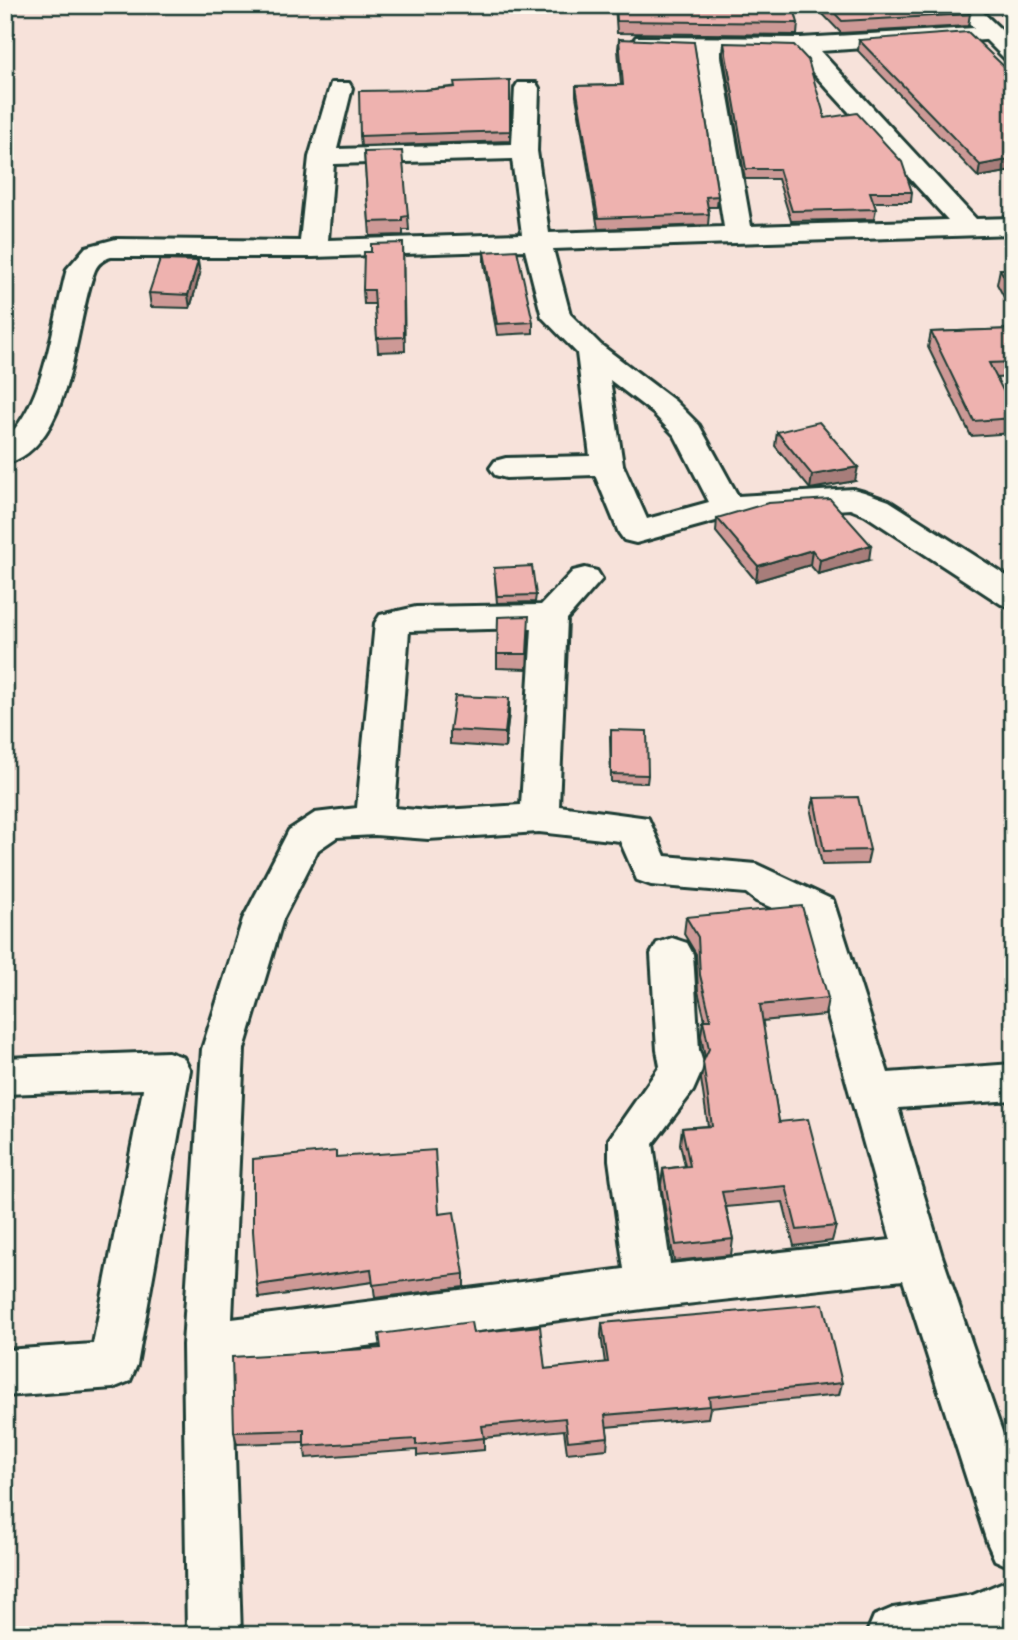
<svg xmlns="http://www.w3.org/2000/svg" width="1018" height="1640" viewBox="0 0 1018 1640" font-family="'Architects Daughter',sans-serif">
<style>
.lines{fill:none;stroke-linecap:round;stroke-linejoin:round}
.street-casing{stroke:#1f3d34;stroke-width:6}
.highway-casing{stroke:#1f3d34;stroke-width:6}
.street{fill:#fbf7ec;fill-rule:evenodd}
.highway{fill:#fbf7ec;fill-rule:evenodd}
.wall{fill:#cd9996;stroke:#1f3d34;stroke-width:2}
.shaded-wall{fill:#a77d7a;stroke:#1f3d34;stroke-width:2}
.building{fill:#eeb2af;stroke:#1f3d34;stroke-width:2}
</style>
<rect width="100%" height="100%" fill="#f7e2da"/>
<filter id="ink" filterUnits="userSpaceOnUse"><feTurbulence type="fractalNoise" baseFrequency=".0143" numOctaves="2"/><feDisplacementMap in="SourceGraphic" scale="14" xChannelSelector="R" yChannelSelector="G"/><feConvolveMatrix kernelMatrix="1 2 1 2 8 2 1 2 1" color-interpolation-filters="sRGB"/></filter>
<g filter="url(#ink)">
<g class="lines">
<defs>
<g id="street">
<path d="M991,27L999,29L1003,34L999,39L820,51L976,219L1013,218V234L553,249L570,314L601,345L675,401L699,425L738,496L853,489L864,492L889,501L1013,580V607L1001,604L865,515L850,509L730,517L636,543L624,540L619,533L595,475L506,478L495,475L490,468L495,461L506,458L590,456L577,353L542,317L525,250L313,257H111C104,259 98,263 95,270C74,321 74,447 5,464V439C46,404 53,319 67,269L86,247L116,239L300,241L309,157L331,83H349L352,88L337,149L512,144L515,88L518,83H536L539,88L537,151L549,233L724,227L696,50L644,49L636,47L632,42L636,37L801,38ZM720,51L794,52L948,220L751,226ZM512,159L522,234L328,240L334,164ZM610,380L653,413L675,436L709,502L647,519L623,465Z"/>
<path d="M585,568L597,571L602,579L567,619L559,806L648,818L665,856L756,864L833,900L888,1073L1013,1064V1100L898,1108L942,1256L1013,1464V1568L995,1560L987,1542L903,1280L650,1308L232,1364L241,1635H187L183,1345L202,1049L243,919L289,830L315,813L357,808L375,623L380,615L416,607L541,605L573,571ZM532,628L521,805L428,811L395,808L409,631ZM539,832L620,841L637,880L651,885L746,893L756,901L801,920L891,1240L670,1264L653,1144L693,1091L704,1066L699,1050L693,954L687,943L672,938L657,943L651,954L657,1050L660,1066L609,1139V1160L624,1269L232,1319L244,1049L283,919L318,850L337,837L375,835L428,839Z"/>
<path d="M168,1052L183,1057L190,1070L137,1365L130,1381L113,1388L5,1396V1350L93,1344L143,1089L5,1094V1058Z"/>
<path d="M1013,1578V1632L1007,1635H866L874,1616L893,1608L973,1595Z"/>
</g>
<path id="highway" d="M951,5H975L1013,41V61L1005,59Z"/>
</defs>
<use href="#street" class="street-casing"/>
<use href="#highway" class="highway-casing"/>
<use href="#street" class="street"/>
<use href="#highway" class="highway"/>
</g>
<g class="wall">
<path d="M615,5L798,23L797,35L617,33Z"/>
<path d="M814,5H962L970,14L968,26L841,33Z"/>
<path d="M619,39L718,196L717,207H708L709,214L708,225L598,229L576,96V86L621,85L618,49Z"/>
<path d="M859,40L1013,75V171L978,177L858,51Z"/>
<path d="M724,43L825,118L912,192L911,202H873L876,209L874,219L791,221L778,179H745L723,53Z"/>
<path d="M510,80V141L361,146L360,136L425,90Z"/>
<path d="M364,152L408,216L409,230H403V235L370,236Z"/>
<path d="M403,243L405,351L378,352L375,304H364L363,290L371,252Z"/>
<path d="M484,252L533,322V333L497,335L484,263Z"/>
<path d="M1000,269H1013V314L997,284Z"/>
<path d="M200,274L190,308L151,307L149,293Z"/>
<path d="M1013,329V377L996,378L1013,410V433L971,436L928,347L931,332Z"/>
<path d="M777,432L855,481L810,489L775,446Z"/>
<path d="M717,518L869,560L818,574L810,565L756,581L716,532Z"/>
<path d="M494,568L536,595L535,602L497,603Z"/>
<path d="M529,631L527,669L497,668V654Z"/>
<path d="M509,713L505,748L450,744V730Z"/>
<path d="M610,737L648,775L647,783L611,782Z"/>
<path d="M814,798L870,850L867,864L822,865L811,812Z"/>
<path d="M686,917L828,998L825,1015L762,1021L779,1122L836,1226L832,1241L794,1246L783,1202L726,1207L733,1239L731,1255L674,1261L661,1185L663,1169L685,1166L680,1144L682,1128L708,1126L701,1079L705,1058L701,1036L703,1020H705L698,991L696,954L684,934Z"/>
<path d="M337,1157L439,1214L464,1274V1287L375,1298L373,1282L259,1298L257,1285Z"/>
<path d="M602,1323L842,1383L839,1395L710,1408L708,1418L606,1427L608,1437L607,1449L567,1453L564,1430L484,1438V1450L417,1456V1450L306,1458L304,1442L237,1444L234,1432L380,1348L473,1333L545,1369L605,1363L601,1335Z"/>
</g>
<g class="shaded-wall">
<path d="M1013,159V171L978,177L980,165Z"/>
<path d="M198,261L200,274L190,308L188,295Z"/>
<path d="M858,467L855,481L810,489L812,475Z"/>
<path d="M871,545L869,560L818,574L820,560Z"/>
<path d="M812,550L810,565L756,581L758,566Z"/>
<path d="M509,698V713L505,748V733Z"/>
</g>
<g class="building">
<path d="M616,5H793L798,23L617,21Z"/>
<path d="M827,5H962L970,14L842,21Z"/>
<path d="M968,32L1013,75V159L980,165L859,40Z"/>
<path d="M619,39L694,42L718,196L706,197L709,214L598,218L576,86L623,85Z"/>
<path d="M724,43L794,45L808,60L825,118L857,113L902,162L912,192H870L876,209L792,211L779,169H746Z"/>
<path d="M510,80V131L360,136L359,91L425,90L455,87L454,82Z"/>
<path d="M402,151L408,216L402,217V221L369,222L364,152Z"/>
<path d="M403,243L404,337L377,338L374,290H363L364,252H371V244Z"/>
<path d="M517,250L533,322L497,324L484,252Z"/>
<path d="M160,260L198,261L188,295L149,293Z"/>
<path d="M1000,269H1013V293Z"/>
<path d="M1013,329V362L989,363L1013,410V418L974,421L931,332Z"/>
<path d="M819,422L858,467L812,475L777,432Z"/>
<path d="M830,499L871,545L820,560L812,550L758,566L717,518L768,503Z"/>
<path d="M532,566L536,595L497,596L494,568Z"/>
<path d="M529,616L527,654H497L498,617Z"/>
<path d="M455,696L509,698L505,733L450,730Z"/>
<path d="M611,730L647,731L648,775L611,774Z"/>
<path d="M858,797L870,850L824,851L814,798Z"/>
<path d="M802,906L828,998L760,1005L779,1122L808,1119L836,1226L797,1230L786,1186L722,1192L733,1239L676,1245L663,1169L690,1166L682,1128L712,1126L703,1062L709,1049L703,1020H711L700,975L698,937L686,917Z"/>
<path d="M435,1150L439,1214L454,1212L464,1274L373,1285L371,1269L257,1285L253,1231V1159L336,1151V1157Z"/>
<path d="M823,1304L842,1383L709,1397L710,1406L605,1415L608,1437L568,1441L565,1418L482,1426L484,1438L416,1445V1439L304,1446V1430L234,1432L232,1357L381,1348L379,1334L471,1322L473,1333L540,1326L545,1369L608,1362L602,1323Z"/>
</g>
</g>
<rect width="1018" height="1640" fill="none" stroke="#fbf7ec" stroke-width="28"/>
<rect x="14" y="14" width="990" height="1612" fill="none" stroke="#1f3d34" stroke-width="2.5" filter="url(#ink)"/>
</svg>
